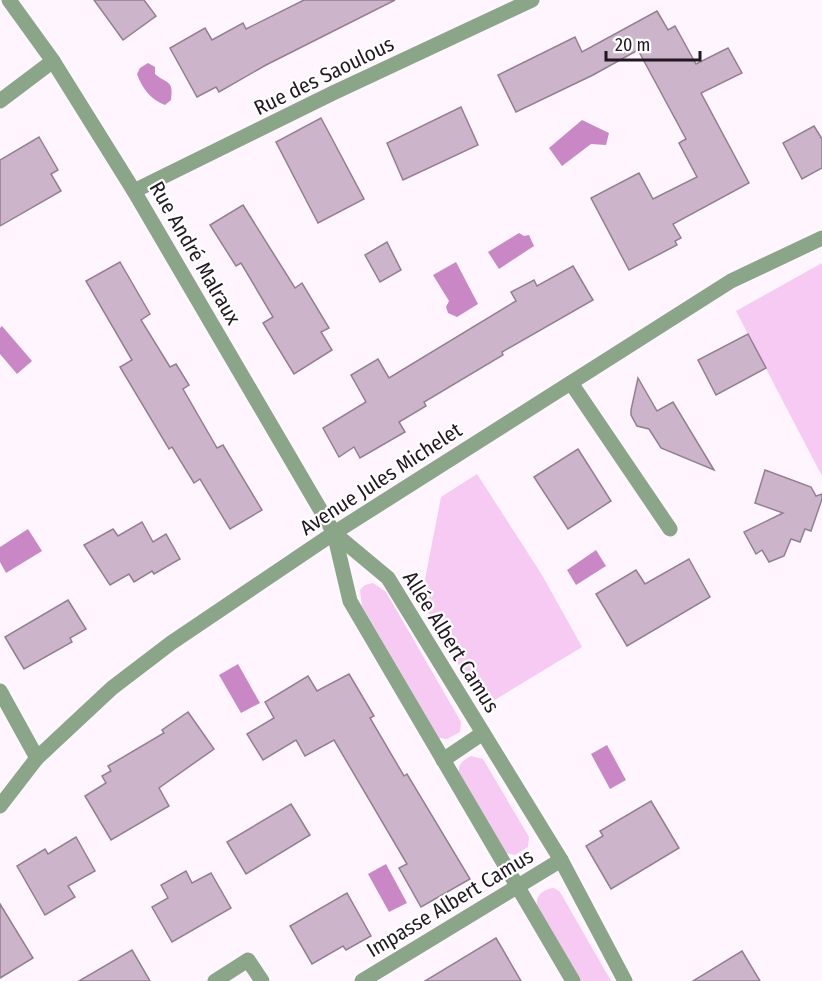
<svg xmlns="http://www.w3.org/2000/svg" width="822" height="981" viewBox="0 0 822 981" font-family="'Fira Sans Condensed',sans-serif">
<style>
.green{fill:#f7caf3}
.water{fill:#c988c5}
.building{fill:#ccb5ca;stroke:#947e92;stroke-width:1.5}
.lines{fill:none;stroke-linecap:round;stroke-linejoin:round}
.street{stroke:#8aa588;stroke-width:15}
.labels{text-anchor:middle;stroke-width:4.5;stroke-linejoin:round;paint-order:stroke}
.street-label{font-size:21px;fill:#211920;stroke:#fff}
</style>
<rect width="100%" height="100%" fill="#fff5fe"/>
<g class="green">
<path d="M822,263V476L736,311Z"/>
<path d="M477,474L542,575L582,647L483,707L421,600L441,497Z"/>
<path d="M373,583L386,592L461,722L460,732L447,739L439,738L362,606L360,590L365,585Z"/>
<path d="M471,756L483,759L529,837L528,847L515,855L506,853L459,773C458,763 463,761 471,756Z"/>
<path d="M554,888L560,892L611,981H580L537,906C535,895 544,889 554,888Z"/>
</g>
<g class="water">
<path d="M148,63L155,67V74C167,84 174,80 171,100L165,105C151,100 142,88 137,74L140,68Z"/>
<path d="M582,120L609,133L606,145L591,144L562,166L549,148Z"/>
<path d="M519,233L524,236L529,235L534,246L499,269L488,252Z"/>
<path d="M456,262L478,304L457,317L448,313L446,307L449,301L433,275Z"/>
<path d="M2,326L32,361L17,374L0,354V328Z"/>
<path d="M28,529L42,551L6,573L0,562V547Z"/>
<path d="M596,550L606,566L576,585L567,570Z"/>
<path d="M238,664L260,703L241,713L219,675Z"/>
<path d="M607,745L626,780L610,789L591,754Z"/>
<path d="M386,864L407,903L389,912L368,874Z"/>
</g>
<g class="building">
<path d="M94,0H144L156,16L123,40Z"/>
<path d="M304,0H395L266,65L219,92L216,87L197,97L170,48L205,28L212,40L243,23L246,29Z"/>
<path d="M657,11L668,30L675,26L696,64L728,48L742,73L701,93L749,183L673,224L681,238L675,241L677,245L629,270L591,198L639,173L653,199L697,177L679,143L686,139L638,50L593,75L516,112L498,75L575,37L582,52Z"/>
<path d="M461,107L478,145L403,180L387,143Z"/>
<path d="M321,118L364,199L318,223L276,142Z"/>
<path d="M814,126L822,139V168L802,179L783,143Z"/>
<path d="M39,137L58,170L51,174L61,191L0,226V160Z"/>
<path d="M243,205L295,288L302,283L329,328L321,332L332,350L294,374L263,323L273,317L241,263L236,266L210,225Z"/>
<path d="M387,242L401,270L380,282L365,255Z"/>
<path d="M120,262L150,314L141,320L170,367L176,364L189,385L183,389L217,448L223,445L262,510L230,529L200,479L194,483L172,447L169,449L120,367L132,360L86,281Z"/>
<path d="M573,266L593,300L502,352L503,355L424,402L426,406L399,422L405,432L360,458L354,447L339,457L323,428L366,402L351,375L378,359L389,378L516,301L511,292L534,280L537,286Z"/>
<path d="M748,334L766,368L716,395L698,360Z"/>
<path d="M638,378L657,411L673,402L714,470L661,448L649,429L637,426L631,415V410Z"/>
<path d="M578,449L611,501L568,529L534,477Z"/>
<path d="M765,470L811,487L816,496L822,494V499L811,531L805,529L800,542L791,539L784,556L769,562L762,550L756,554L744,532L783,513L755,503Z"/>
<path d="M142,522L153,542L166,534L180,559L154,574L152,571L134,582L129,574L110,585L84,545L113,529L118,536Z"/>
<path d="M689,559L710,597L627,646L596,594L636,570L645,584Z"/>
<path d="M68,600L86,629L70,638L72,642L24,669L5,637Z"/>
<path d="M349,674L374,716L370,718L404,776L407,774L470,879L421,907L399,868L407,864L334,740L305,756L296,740L263,760L247,734L274,718L265,702L308,676L317,691Z"/>
<path d="M188,712L214,749L159,788L169,806L111,840L85,796L106,783L102,776L111,771L108,766L164,733L162,730Z"/>
<path d="M651,801L679,848L611,889L586,846L603,836L600,831Z"/>
<path d="M291,804L310,835L246,874L227,842Z"/>
<path d="M76,837L95,871L68,886L75,897L45,915L17,866L45,849L48,854Z"/>
<path d="M186,871L192,883L211,873L231,908L172,942L152,907L168,898L161,885Z"/>
<path d="M347,893L371,936L346,950L343,946L312,964L290,926Z"/>
<path d="M0,904L33,958L0,978Z"/>
<path d="M496,938L521,981H425Z"/>
<path d="M132,950L150,981H79Z"/>
<path d="M742,951L760,981H693Z"/>
</g>
<g class="lines">
<g class="street">
<path d="M9,0L53,61L134,191L334,533L350,601L573,981"/>
<path d="M0,101L53,61"/>
<path d="M134,191L333,93L532,0"/>
<path d="M571,383L670,529"/>
<path d="M334,533L388,578L561,860L625,981"/>
<path d="M0,691L37,758"/>
<path d="M443,760L483,733"/>
<path d="M0,806L37,758L112,688L171,643L334,533L731,281L822,238"/>
<path d="M215,981L248,960L262,981"/>
<path d="M362,981L561,860"/>
</g>
</g>
<g class="labels">
<g class="street-label">
<text transform="translate(324 76) rotate(-26)" y="7">Rue des Saoulous</text>
<text transform="translate(195 253) rotate(60)" y="7">Rue André Malraux</text>
<text transform="translate(381 479) rotate(-33)" y="7">Avenue Jules Michelet</text>
<text transform="translate(451 642) rotate(58)" y="7">Allée Albert Camus</text>
<text transform="translate(450 903) rotate(-31)" y="7">Impasse Albert Camus</text>
</g>
</g>
<path d="M606 51v9h94v-9" fill="none" stroke="#211920" stroke-width="3"/>
<text x="615" y="51" font-size="18" fill="#211920" stroke="#ffffff" stroke-width="4.5" paint-order="stroke">20 m</text>
</svg>
